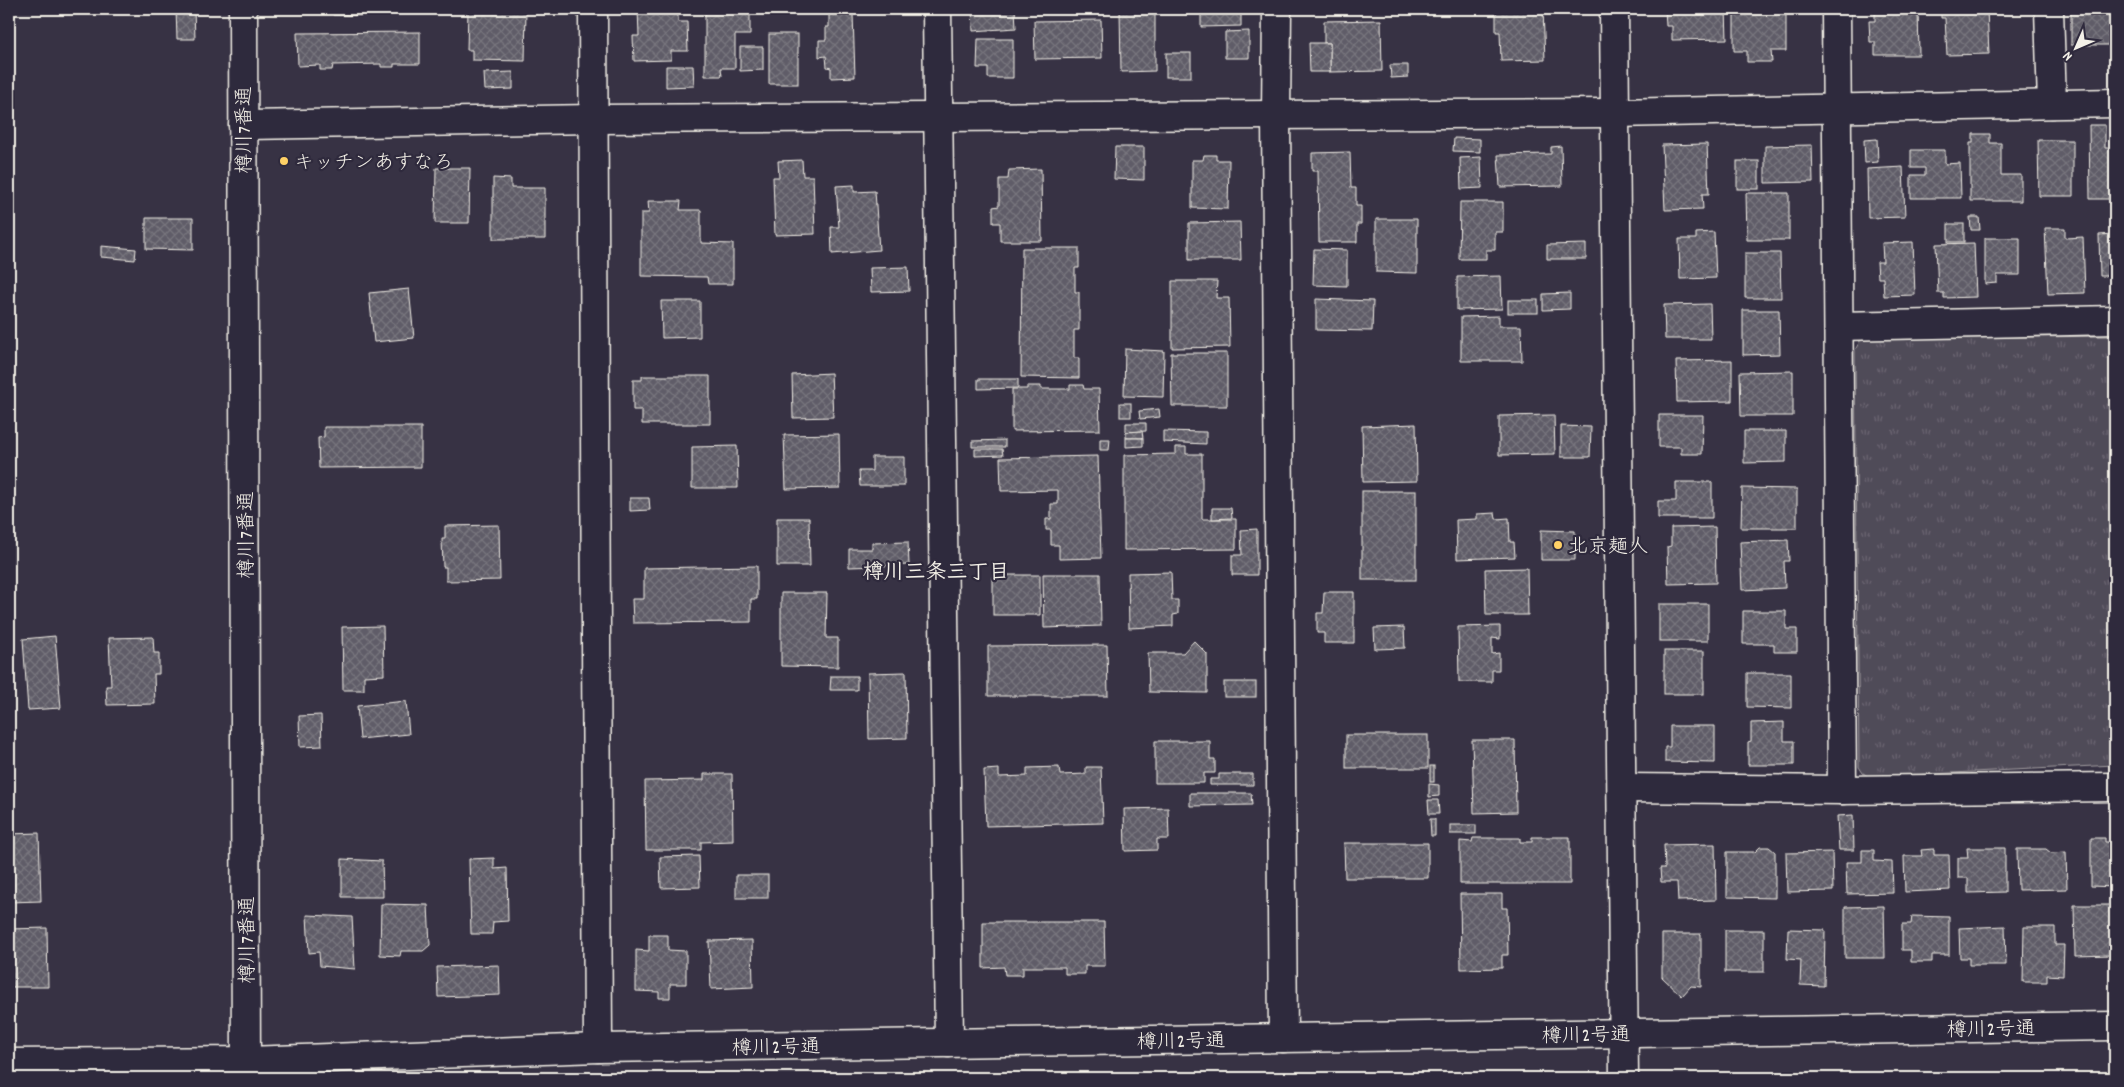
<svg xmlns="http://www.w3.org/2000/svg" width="2124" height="1087" viewBox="0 0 2124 1087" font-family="Dekko,'Klee One',sans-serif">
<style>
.grass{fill:url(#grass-tufts);stroke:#a29ea0}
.building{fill:url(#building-cross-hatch);stroke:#f4f1e8}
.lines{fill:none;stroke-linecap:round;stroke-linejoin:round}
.minor-casing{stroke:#f4f1e8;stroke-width:31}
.tertiary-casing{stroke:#f4f1e8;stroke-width:31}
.minor{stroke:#2f2a3d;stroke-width:28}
.tertiary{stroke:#2f2a3d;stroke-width:28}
.poi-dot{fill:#ffd166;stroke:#2f2a3d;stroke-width:2}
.labels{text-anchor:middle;stroke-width:4.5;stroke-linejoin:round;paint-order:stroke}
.street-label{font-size:20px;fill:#f4f1e8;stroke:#2f2a3d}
.poi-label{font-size:20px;fill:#f4f1e8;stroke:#2f2a3d;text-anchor:start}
.neighbourhood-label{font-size:21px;font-weight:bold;fill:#f4f1e8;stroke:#2f2a3d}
</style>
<defs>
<pattern id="grass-tufts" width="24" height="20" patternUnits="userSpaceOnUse" patternTransform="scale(1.25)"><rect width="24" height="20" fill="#504b59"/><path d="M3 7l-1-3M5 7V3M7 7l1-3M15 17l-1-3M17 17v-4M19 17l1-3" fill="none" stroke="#6a6571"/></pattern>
<pattern id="building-cross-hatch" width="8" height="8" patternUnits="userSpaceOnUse" patternTransform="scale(1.25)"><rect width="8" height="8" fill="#5f5c67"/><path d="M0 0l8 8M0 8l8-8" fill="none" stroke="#77747d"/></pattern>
</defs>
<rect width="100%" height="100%" fill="#373244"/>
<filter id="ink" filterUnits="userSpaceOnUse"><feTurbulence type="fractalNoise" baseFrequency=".02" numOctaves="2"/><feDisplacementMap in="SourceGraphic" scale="10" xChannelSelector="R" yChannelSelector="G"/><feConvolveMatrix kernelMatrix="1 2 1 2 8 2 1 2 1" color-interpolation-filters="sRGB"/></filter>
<g filter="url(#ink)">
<path class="grass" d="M2115,336V765L1870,777L1863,773L1859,767L1855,350L1860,341L1867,339Z"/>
<g class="building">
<path d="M176,9H194L195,39H177Z"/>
<path d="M333,9H389L388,16L333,15Z"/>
<path d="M468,9H526L525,61L472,60V50H467Z"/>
<path d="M638,9H678V22H687L688,51H671V60L634,61L633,36H639Z"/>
<path d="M705,9H750V35H735V68H721L722,76H705Z"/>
<path d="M972,9H1015L1016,28L973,31Z"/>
<path d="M1120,9H1155V71L1121,72Z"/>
<path d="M1201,9H1241V26L1201,27Z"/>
<path d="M1496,9H1543L1545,60L1501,61L1500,32H1496Z"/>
<path d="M1665,9H1726L1727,39L1672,40V26H1666Z"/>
<path d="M1875,9H1918L1919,55H1875V42H1870L1869,21H1875Z"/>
<path d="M1941,9H1987L1989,54L1947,55L1945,18H1941Z"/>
<rect x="2071" y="9" width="40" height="36"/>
<path d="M1786,10V51H1771L1772,62H1747V51H1734V11Z"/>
<path d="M829,14H853L855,77L831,78V68L827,67L826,56L819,57V40H826V27H829Z"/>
<path d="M1101,20L1102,58L1035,59L1034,21Z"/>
<path d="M1381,20L1382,71L1330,72V43H1324V21Z"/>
<path d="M1249,31V58H1225V32Z"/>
<path d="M420,32V64H394V67H381V64L333,65L332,70H320V65L298,66L297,33Z"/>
<rect x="769" y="34" width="29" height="50"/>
<path d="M978,39H1013V78H988V68H977Z"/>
<path d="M1309,43H1330V72H1310Z"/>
<path d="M740,47H763V70L740,71Z"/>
<rect x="1166" y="53" width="25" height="24"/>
<path d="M1390,65H1408V77L1391,78Z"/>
<path d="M666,66H693L694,86L666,87Z"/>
<path d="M513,72V89L485,90L484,73Z"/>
<path d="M2089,125H2105V148H2115V199H2090Z"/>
<path d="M1973,134H1990V143H2001V175H2021V201H1970V143H1973Z"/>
<path d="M1454,138L1480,139V152L1453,151Z"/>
<path d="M1877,139L1878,162L1865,163L1864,140Z"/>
<path d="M2038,140H2073V196H2039Z"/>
<path d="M1707,144L1709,194H1702L1703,209L1665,210L1662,145Z"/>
<path d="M1812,145L1813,182L1765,183V146Z"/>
<path d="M1561,146L1562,186L1500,187L1498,155L1551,154V147Z"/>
<path d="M1115,147H1144V180L1114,179Z"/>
<path d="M1911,150H1945V164L1960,163L1961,198H1911V175H1925V168H1911Z"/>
<path d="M1350,152L1351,188H1356V206H1361V224H1357V242H1319L1318,171H1312V153Z"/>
<path d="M1204,155H1216V160H1229L1228,209L1192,208V160H1203Z"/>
<path d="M1481,157L1482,188L1461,189L1460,158Z"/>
<path d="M802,160L803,176H813L815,234L775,235L773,177H779L778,161Z"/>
<rect x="1737" y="161" width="22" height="28"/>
<path d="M1903,167L1905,217L1868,218L1867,169Z"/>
<path d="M436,168H470L469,223H435Z"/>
<path d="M1041,169L1042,241H1000V223H993V207L999,206V179H1008L1009,170Z"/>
<path d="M493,178L511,179V188H545V239H493Z"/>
<path d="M854,185V192L875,191L879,250L832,254L831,227H839L836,186Z"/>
<path d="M1746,193H1789V240H1747Z"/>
<path d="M648,201H681L680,210H701V243L733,244V284H708L707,277L641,276V213H649Z"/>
<path d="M1460,202H1503V232H1495V250H1486V259H1459Z"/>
<path d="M1970,217H1979L1980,230H1971Z"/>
<path d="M146,218H193V250L146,249Z"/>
<path d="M1376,219H1417V273L1376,272Z"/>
<path d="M1240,222L1241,260H1189V223Z"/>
<rect x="1948" y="224" width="16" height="18"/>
<path d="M2045,228H2065V238L2083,237L2085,293L2048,294Z"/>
<path d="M1714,232L1716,278L1680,279L1679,239H1696V233Z"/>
<path d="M2115,234V276H2100L2099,235Z"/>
<path d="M1985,238H2020V275H1997V283L1985,284Z"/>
<path d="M1913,242L1915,295L1884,296L1883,278H1878L1877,262H1883L1882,243Z"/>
<path d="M1974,243L1976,297L1944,298V293H1938L1936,244Z"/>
<path d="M1586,244V259H1547V245Z"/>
<path d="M101,246L136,249L135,260L101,257Z"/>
<path d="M1022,248H1079V268H1075V292H1079V330H1074V358H1079V378L1021,377Z"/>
<path d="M1314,249L1347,250V286L1313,285Z"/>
<path d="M1745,253H1780L1781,298H1745Z"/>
<path d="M908,267L909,291L871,292L870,268Z"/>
<path d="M1501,276L1502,309L1457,310V277Z"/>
<path d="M1172,281H1217L1216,298H1229L1230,347L1172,348Z"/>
<path d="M409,289L414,338L374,342L369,293Z"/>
<path d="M1570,293V309L1543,310V294Z"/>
<path d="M1316,299L1373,301L1372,331L1316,330Z"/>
<rect x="1508" y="300" width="30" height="13"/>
<path d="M661,301H700V337L662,338Z"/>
<path d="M1710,304L1711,339H1665L1664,305Z"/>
<path d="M1743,310H1779L1780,354L1743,355Z"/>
<path d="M1499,316V326H1521L1522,361H1461V317Z"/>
<path d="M1125,349L1164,351L1163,397L1124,396Z"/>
<path d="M1171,353H1227V406H1172Z"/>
<path d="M1732,360V401L1677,402L1676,361Z"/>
<path d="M1793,371V416H1741L1740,372Z"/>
<path d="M831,373L833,417L793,418L792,375Z"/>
<path d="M642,376H710V424H642V410H633V380H642Z"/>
<path d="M978,379H1018V388L978,389Z"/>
<path d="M1070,385H1083L1084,389H1099L1100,430L1012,431V389H1027V386H1041V389H1070Z"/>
<rect x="1120" y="403" width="11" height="14"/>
<path d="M1159,409L1160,417L1140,419L1139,411Z"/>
<path d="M1554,415L1555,454L1499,455V416Z"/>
<path d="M1659,415H1703L1702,454H1681V447H1659Z"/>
<path d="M1126,423H1146V431L1126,432Z"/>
<path d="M1416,424L1417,481L1363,482L1362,426Z"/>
<path d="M1561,426L1591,427L1590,457H1561Z"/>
<path d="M324,427H421V467L319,468L318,438L324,437Z"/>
<path d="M1142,431L1143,438H1126V432Z"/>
<path d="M1163,431L1206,432V444L1163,442Z"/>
<path d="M1744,431H1786V462L1744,463Z"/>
<path d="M839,434L840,488L786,489L784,435Z"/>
<path d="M1126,438H1143V446L1126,447Z"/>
<path d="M1100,439H1110L1109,450H1100Z"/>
<path d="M1005,440V447H972V441Z"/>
<path d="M737,446L738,488H692V447Z"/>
<path d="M1176,447H1186V454H1202V519H1236V549L1124,550V455L1176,454Z"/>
<path d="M975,449H1002L1003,455L975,456Z"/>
<path d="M1098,456L1101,558L1059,559V545H1051V530H1046V519H1051V504H1058V490L1001,491L1000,458Z"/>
<path d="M872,457H904V486H860L859,471H872Z"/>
<path d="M1676,482H1712V518H1658V501H1676Z"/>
<path d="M1742,488L1797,489V528H1741Z"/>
<rect x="1362" y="491" width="54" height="89"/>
<path d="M630,498H649L650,510L630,511Z"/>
<path d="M1212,508H1231L1232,518L1212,519Z"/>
<path d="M1495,513L1496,519L1509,518L1510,542H1514L1515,557L1457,559L1456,520L1477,519V514Z"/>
<path d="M777,518H809L810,566H777Z"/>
<path d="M499,525L500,580L446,581V567H443L442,539H445V526Z"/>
<path d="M1715,527L1716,583L1668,584L1667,547L1671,546V528Z"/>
<path d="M1257,529V575H1232V555H1242L1241,530Z"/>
<path d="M1541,530L1575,531V560H1541Z"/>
<path d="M1788,540L1789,561H1784L1785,588L1742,590L1740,542Z"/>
<path d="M908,542L909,565L849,567V549H872V543Z"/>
<path d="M757,566V599H751V622L633,623L632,599H644V568Z"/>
<path d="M1527,568L1528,615H1486L1485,569Z"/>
<path d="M1171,572L1172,600H1178V614L1173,615V626L1129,628L1128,573Z"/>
<path d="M1043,574H1100L1101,626L1044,628Z"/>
<rect x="993" y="575" width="47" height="40"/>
<path d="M1324,592H1354V643H1324V633H1317V613H1323Z"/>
<path d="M781,593H827L826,638H838V667L781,666Z"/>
<rect x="1659" y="604" width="49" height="37"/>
<path d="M1743,611H1786V629H1797V652H1774V644H1743Z"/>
<path d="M383,626L384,675L364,676V690H343L342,627Z"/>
<path d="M1500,626V639L1492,638V654L1499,653V670H1492V682H1459L1458,627Z"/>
<path d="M1404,627L1405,648L1375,649L1374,628Z"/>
<path d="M55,636L61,708L28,710L23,639Z"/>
<path d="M153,637L154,653H159V674H154L155,704L107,705L106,686H111L109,638Z"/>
<path d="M1194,641L1207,654V693L1149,692L1148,653H1183Z"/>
<path d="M1107,645L1108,696H988V646Z"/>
<rect x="1664" y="651" width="40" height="43"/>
<path d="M906,672L907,738L869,739L868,673Z"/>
<path d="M1747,673H1791V708L1747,707Z"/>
<path d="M831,676H857V690H830Z"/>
<rect x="1224" y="682" width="32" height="15"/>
<path d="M406,701L409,734L360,739L357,706Z"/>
<path d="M321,715L322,746L300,747L299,716Z"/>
<path d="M1784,722V741H1794V765H1748V742L1751,741V723Z"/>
<path d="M1670,726H1715V763L1665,762V747H1670Z"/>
<rect x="1346" y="735" width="82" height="33"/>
<path d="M1472,740H1515L1516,812L1474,813Z"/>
<path d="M1155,741H1210V759H1215V773H1204V783H1155Z"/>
<rect x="1430" y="766" width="4" height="16"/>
<path d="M1059,767L1060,775L1086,774V767H1101L1103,823L986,826L984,770L999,769V777L1027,776V768Z"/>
<path d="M704,774H732L733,841L701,842V850H646L645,781L704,780Z"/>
<path d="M1219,774H1253V785H1210V779H1219Z"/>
<path d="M1429,784L1439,785V796L1429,797Z"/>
<path d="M1190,793H1251L1252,805L1190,806Z"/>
<path d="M1428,800H1438L1439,814H1429Z"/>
<path d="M1168,808L1169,839H1157V850L1125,851L1124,809Z"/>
<path d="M1853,815L1854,850H1839L1837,816Z"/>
<path d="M1430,819H1435V836H1431Z"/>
<rect x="1450" y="825" width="26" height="9"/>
<path d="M39,833L41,901L9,902V834Z"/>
<path d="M1532,837H1570V884H1460V841L1472,842L1473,838H1520V842H1532Z"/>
<path d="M2091,838H2105V842H2115V887L2091,886Z"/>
<path d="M1344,843H1428V878H1345Z"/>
<path d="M1715,844L1716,900L1678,901L1677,882H1661L1660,868H1665L1664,845Z"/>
<path d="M1760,847H1769L1775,852V898L1727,897V852H1755Z"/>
<path d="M1967,848H2005V892L1968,893V878H1958V858H1968Z"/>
<path d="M1934,849V855H1949L1950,890L1905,892L1904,856H1922L1921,850Z"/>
<path d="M2017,849H2046L2051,853L2066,852L2067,889L2018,890Z"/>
<path d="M1862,850H1874V861L1892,862L1893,893L1847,894L1846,862H1862Z"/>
<path d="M1832,852L1833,891L1787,892L1786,853Z"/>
<path d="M699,856L700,887L661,888L660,857Z"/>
<path d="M494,858V869L507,868L508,921L493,922L492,934H471L469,859Z"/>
<path d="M342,859L382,861L383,897H342Z"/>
<rect x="736" y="875" width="32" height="23"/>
<path d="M1460,894H1502V908H1507L1508,955H1502V968L1461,969Z"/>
<path d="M381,904L428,905L430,945L423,951H401L400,956L380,955Z"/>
<path d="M2074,905H2110V916L2115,917V941H2111V955L2075,956Z"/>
<path d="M1884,906L1885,958H1845V907Z"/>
<path d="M307,915L352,917L355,969L320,966L319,952L309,953Z"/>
<path d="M1912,916L1949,917V955H1932V962H1911V950H1902V924H1911Z"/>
<path d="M983,922H1104L1105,966H1085V974H1065V967H1023V975H1005L1004,967L983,968Z"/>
<path d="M2005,926L2006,965H1969V958H1960L1959,928Z"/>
<path d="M2024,927H2055V945H2064L2063,976L2047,975V982H2023Z"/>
<path d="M47,928L48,987H9V929Z"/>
<path d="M1788,929L1825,930L1824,986L1800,985L1801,960L1787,959Z"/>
<rect x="1725" y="930" width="39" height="42"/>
<path d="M1662,934H1701V987L1691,986L1682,996L1662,977Z"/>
<path d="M649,935H668V950L686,951V984H670V998H659V992L636,991V950L649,951Z"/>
<path d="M752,940L753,987L711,989L709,941Z"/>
<path d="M499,965L500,995L438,997L437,967Z"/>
</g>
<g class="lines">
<defs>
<g id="minor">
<path d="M593,9L598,1048"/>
<path d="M937,9L949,1043"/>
<path d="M1277,9L1276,116L1283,1038"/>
<path d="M1614,9L1624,1078"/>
<path d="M1836,9L1842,790"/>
<path d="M2049,9L2052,104"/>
<path d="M243,125L594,119L1615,113L2115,103"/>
<path d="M1839,326L2115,320"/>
<path d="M1622,788L1842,790L2115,787"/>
</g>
<g id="tertiary">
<path d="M243,9L246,1078"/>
<path d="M9,1063L246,1061L598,1048L2115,1026"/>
</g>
</defs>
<use href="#minor" class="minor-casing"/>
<use href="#tertiary" class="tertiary-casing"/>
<use href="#minor" class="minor"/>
<use href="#tertiary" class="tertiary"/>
</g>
</g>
<g class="poi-dot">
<circle cx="284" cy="161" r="5"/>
<circle cx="1558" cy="545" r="5"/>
</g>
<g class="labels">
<g class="street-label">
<text transform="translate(243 130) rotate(-90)" y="7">樽川7番通</text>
<text transform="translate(245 535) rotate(-90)" y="7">樽川7番通</text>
<text transform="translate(246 940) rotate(-90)" y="7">樽川7番通</text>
<text transform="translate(1991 1028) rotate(-1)" y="7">樽川2号通</text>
<text transform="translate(1586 1034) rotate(-1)" y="7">樽川2号通</text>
<text transform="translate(1181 1040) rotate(-1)" y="7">樽川2号通</text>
<text transform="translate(776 1046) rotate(-1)" y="7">樽川2号通</text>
</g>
<g class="poi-label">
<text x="294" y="168">キッチンあすなろ</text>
<text x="1568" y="552">北京麺人</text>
</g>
<g class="neighbourhood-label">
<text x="936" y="578">樽川三条三丁目</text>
</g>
</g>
<rect width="2124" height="1087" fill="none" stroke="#2f2a3d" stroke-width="30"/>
<rect x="15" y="15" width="2094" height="1057" fill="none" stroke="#f4f1e8" stroke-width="2" filter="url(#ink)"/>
<g transform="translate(2076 48) rotate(225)" stroke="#2f2a3d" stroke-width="4" paint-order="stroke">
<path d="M0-4L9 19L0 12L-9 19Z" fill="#f4f1e8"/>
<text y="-8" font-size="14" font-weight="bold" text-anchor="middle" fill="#f4f1e8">N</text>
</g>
</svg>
